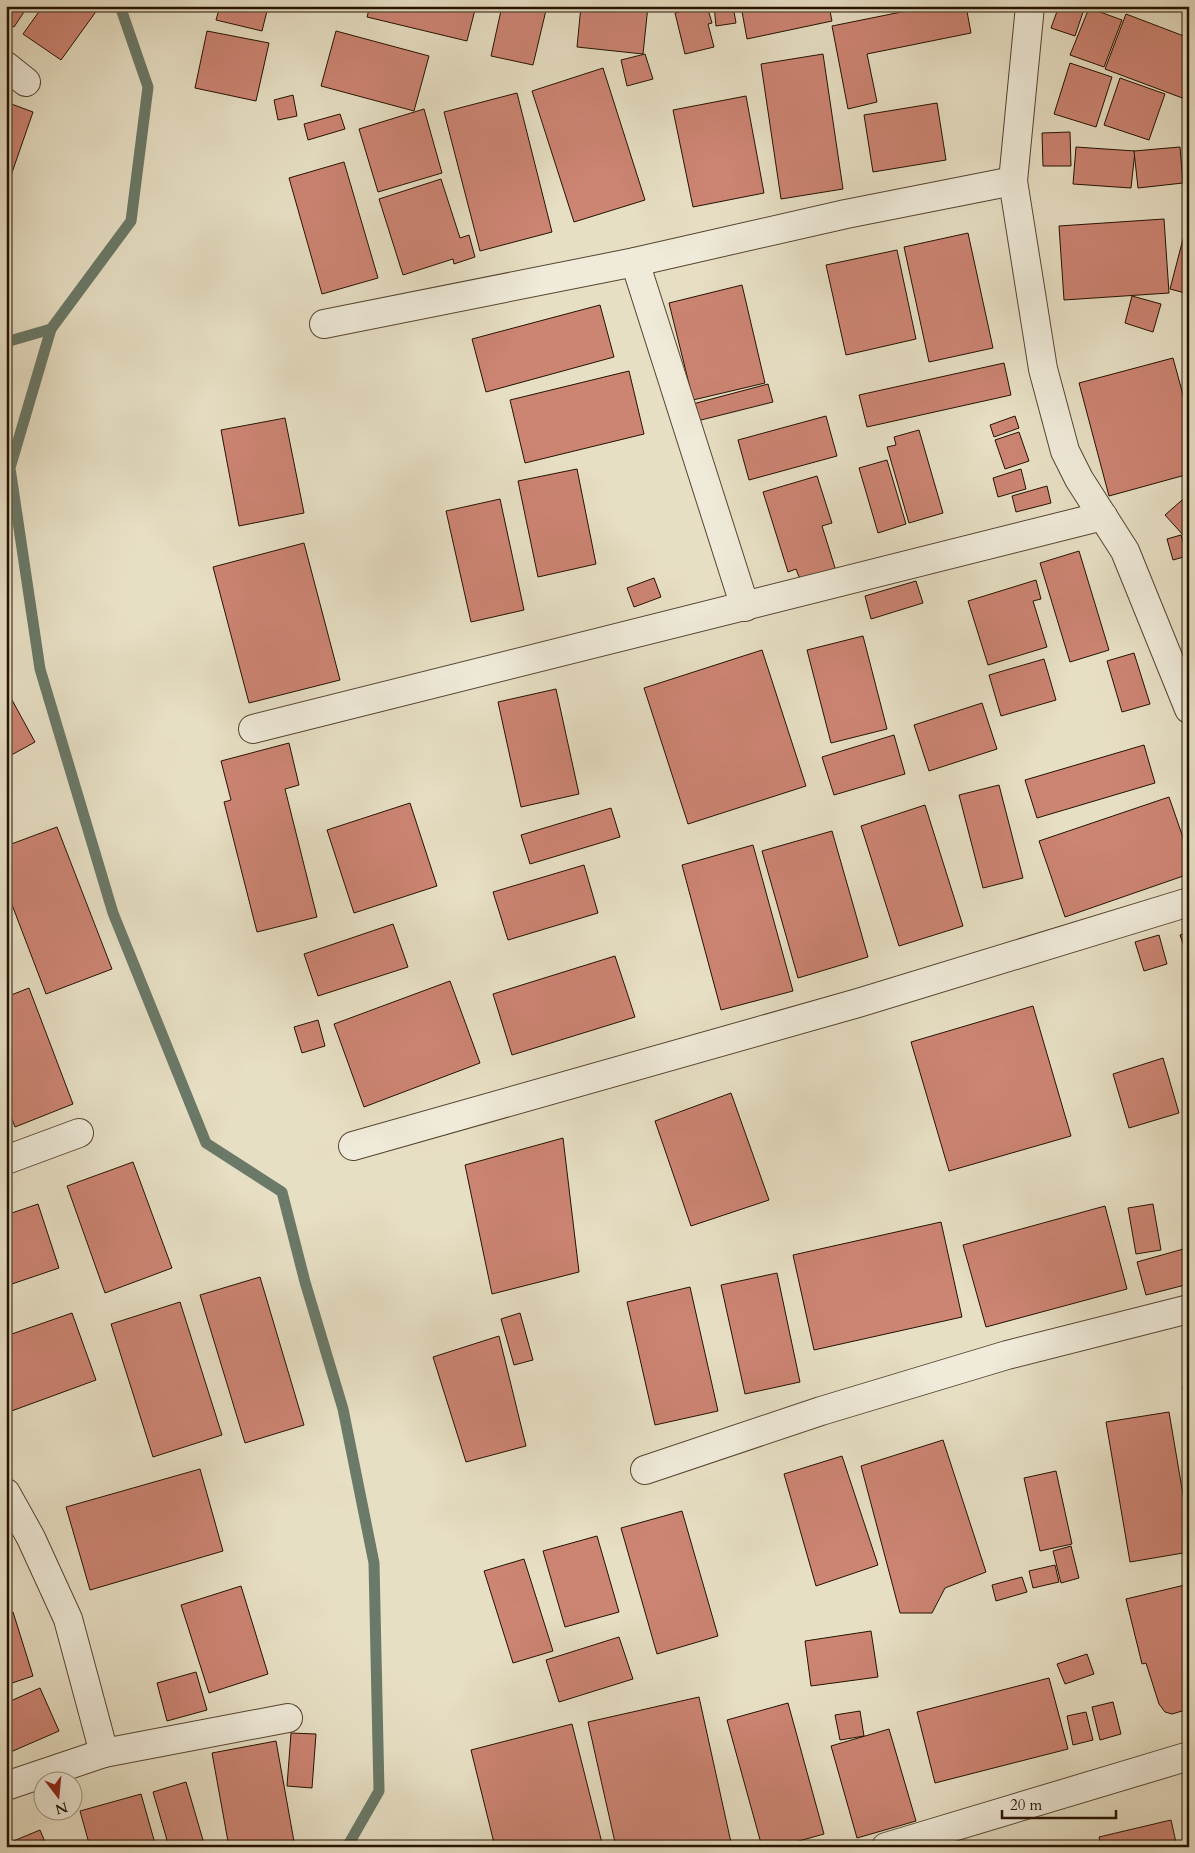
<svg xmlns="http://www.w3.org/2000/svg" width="1195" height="1853" viewBox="0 0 1195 1853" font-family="Cardo,serif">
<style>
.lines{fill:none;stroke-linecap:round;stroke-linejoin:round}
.stream{stroke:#6a7968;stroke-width:11}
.building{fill:#cc8473;stroke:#241200}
.minor-casing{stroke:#554531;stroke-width:30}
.minor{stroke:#efead9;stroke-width:28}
</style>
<rect width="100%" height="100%" fill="#e7dfc4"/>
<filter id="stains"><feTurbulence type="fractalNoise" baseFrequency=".004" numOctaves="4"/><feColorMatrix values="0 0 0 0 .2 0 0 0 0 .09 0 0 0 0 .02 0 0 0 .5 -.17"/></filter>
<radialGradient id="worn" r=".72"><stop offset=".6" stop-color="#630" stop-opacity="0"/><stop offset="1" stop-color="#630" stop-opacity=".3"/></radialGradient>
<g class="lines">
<g class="stream">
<path d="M120,6L148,87L131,221L51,329L10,468L40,669L113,913L206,1143L282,1192L305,1282L343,1409L374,1563L379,1791L347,1847"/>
<path d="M6,342L51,329"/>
</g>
</g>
<g class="building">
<path d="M6,6H28L14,27L6,22Z"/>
<path d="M43,6H100L61,60L23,34Z"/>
<path d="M220,6L268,7L262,31L216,20Z"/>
<path d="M370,6H476L467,41L367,17Z"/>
<path d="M502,6H547L533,65L491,56Z"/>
<path d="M581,6H648L643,54L577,47Z"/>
<path d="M707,6L712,23L708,24L714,47L685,54L675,13Z"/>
<path d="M714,6H733L736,23L716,26Z"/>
<path d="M741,6H829L832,21L747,39Z"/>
<path d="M931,6H966L971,33L867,54L877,102L848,109L832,26Z"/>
<path d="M1059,6H1085L1075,36L1051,28Z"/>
<path d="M1089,8L1122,20L1104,67L1070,55Z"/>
<path d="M1126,14L1189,38V90L1185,99L1105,69Z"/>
<path d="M207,31L269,43L256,101L195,88Z"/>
<path d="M336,31L429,56L414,111L321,86Z"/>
<path d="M645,54L653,79L627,86L621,60Z"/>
<path d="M823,54L843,189L781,199L761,64Z"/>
<path d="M1070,63L1112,77L1096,127L1054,114Z"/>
<path d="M603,68L645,200L574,222L532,91Z"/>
<path d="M1120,78L1165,94L1149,140L1104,125Z"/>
<path d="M517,93L552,232L480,251L444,112Z"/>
<path d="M293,95L297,116L278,120L274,100Z"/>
<path d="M746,96L764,193L693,207L673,110Z"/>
<path d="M6,102L33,112L7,187H6Z"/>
<path d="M937,103L946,160L873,172L864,115Z"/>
<path d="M424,109L442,173L378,192L359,129Z"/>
<path d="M340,114L345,129L308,140L304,124Z"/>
<path d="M1070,132L1071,166H1043L1042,133Z"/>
<path d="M1076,147L1135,151L1131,188L1073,184Z"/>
<path d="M1180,147L1183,183L1138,188L1134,151Z"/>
<path d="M344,162L378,278L322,294L289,178Z"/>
<path d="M441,179L460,238L469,235L475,257L454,264L453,259L403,275L379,199Z"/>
<path d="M1189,216V294L1170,289Z"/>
<path d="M1164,219L1169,293L1064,300L1059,226Z"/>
<path d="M968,233L993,348L929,362L904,247Z"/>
<path d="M897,250L916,339L846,355L826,265Z"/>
<path d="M742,285L765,383L693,400L669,303Z"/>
<path d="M1132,296L1161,304L1153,332L1125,323Z"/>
<path d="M600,305L614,357L486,392L472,339Z"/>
<path d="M1173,358L1189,417V474L1109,496L1079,383Z"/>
<path d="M1004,363L1011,395L867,427L859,395Z"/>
<path d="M629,371L644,434L525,463L510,400Z"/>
<path d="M768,384L773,402L693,422L689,405Z"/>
<path d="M826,416L837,456L749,480L738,440Z"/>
<path d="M1015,416L1019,428L994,437L990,425Z"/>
<path d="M285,418L304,513L239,526L221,430Z"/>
<path d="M919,430L943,513L909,523L887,447L896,445L894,437Z"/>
<path d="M1019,432L1029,461L1005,469L995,440Z"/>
<path d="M887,460L906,524L878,533L859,468Z"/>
<path d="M577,469L596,564L538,577L518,481Z"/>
<path d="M1021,469L1026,489L998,497L993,478Z"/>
<path d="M817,476L832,523L822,526L836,571L801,582L796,569L788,572L763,492Z"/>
<path d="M1047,486L1051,503L1016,512L1012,496Z"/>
<path d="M1189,494V531L1184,536L1165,515Z"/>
<path d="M500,499L524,610L471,622L446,511Z"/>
<path d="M1181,535L1187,556L1173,560L1167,539Z"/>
<path d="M304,543L340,680L249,703L213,567Z"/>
<path d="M1079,551L1109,650L1070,662L1040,563Z"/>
<path d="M654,578L661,597L634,607L627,588Z"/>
<path d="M1036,580L1041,599L1033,601L1047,647L988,665L968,601Z"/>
<path d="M916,581L923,603L871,619L865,596Z"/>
<path d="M863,636L887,729L831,743L807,650Z"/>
<path d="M762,650L806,786L688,824L644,688Z"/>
<path d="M1134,653L1150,704L1122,712L1107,661Z"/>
<path d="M1044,659L1056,700L1001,716L989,675Z"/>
<path d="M6,689L35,742L6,758Z"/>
<path d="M556,689L579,794L521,807L498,702Z"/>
<path d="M982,703L997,749L929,771L914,725Z"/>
<path d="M894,735L905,774L834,795L822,757Z"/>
<path d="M289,743L299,785L285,789L317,917L257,932L224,802L231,800L221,761Z"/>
<path d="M1144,745L1155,783L1037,818L1025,780Z"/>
<path d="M999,785L1023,878L983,888L959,795Z"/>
<path d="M1169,797L1189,855V874L1065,917L1039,841Z"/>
<path d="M410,803L437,886L354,913L327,830Z"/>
<path d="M925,805L963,926L899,946L861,826Z"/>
<path d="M611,808L620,837L530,864L521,835Z"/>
<path d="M57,827L112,969L46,994L6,889V846Z"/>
<path d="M832,831L868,957L798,978L762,851Z"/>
<path d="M753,845L793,991L721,1010L682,865Z"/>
<path d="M584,865L598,913L508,940L493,892Z"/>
<path d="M393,924L408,967L318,996L304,954Z"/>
<path d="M1189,932V961L1180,935Z"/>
<path d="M1159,935L1167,964L1144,971L1135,942Z"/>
<path d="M615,956L635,1017L512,1055L493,994Z"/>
<path d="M450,981L480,1063L364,1107L334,1024Z"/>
<path d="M29,988L73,1104L15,1127L6,1103V997Z"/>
<path d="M1033,1006L1071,1136L949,1171L911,1042Z"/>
<path d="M318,1020L325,1046L302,1053L294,1027Z"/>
<path d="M1163,1058L1179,1113L1129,1128L1113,1074Z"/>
<path d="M731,1093L769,1200L691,1226L655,1121Z"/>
<path d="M563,1138L579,1272L492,1294L465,1165Z"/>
<path d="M133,1162L172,1268L105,1293L67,1186Z"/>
<path d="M38,1204L59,1268L6,1286V1215Z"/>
<path d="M1153,1204L1161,1250L1136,1254L1128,1208Z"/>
<path d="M1105,1206L1127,1289L986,1327L963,1245Z"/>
<path d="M1186,1209H1189V1224Z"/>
<path d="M941,1222L962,1317L814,1350L793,1255Z"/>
<path d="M1187,1248L1189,1284L1146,1295L1137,1262Z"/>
<path d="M777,1273L800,1382L745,1394L721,1285Z"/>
<path d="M260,1277L304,1425L245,1443L200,1295Z"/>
<path d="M690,1287L718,1411L655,1425L627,1302Z"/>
<path d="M180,1302L222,1435L153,1457L111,1324Z"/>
<path d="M72,1313L96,1380L6,1413V1336Z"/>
<path d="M520,1313L533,1360L514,1365L501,1319Z"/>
<path d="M499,1336L526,1446L466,1462L433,1357Z"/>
<path d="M1189,1386V1435L1183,1387Z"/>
<path d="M1169,1412L1189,1530V1552L1130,1562L1106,1422Z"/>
<path d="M943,1440L986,1572L945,1588L932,1613H900L861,1466Z"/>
<path d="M842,1456L878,1565L816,1586L784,1474Z"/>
<path d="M200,1469L223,1551L90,1590L66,1507Z"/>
<path d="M1056,1471L1072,1544L1040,1551L1024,1478Z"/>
<path d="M682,1511L718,1636L657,1654L621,1528Z"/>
<path d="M597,1536L619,1612L565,1627L543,1551Z"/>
<path d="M1071,1546L1079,1578L1061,1583L1053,1551Z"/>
<path d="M524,1559L553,1651L513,1663L484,1571Z"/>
<path d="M1055,1565L1059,1582L1033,1588L1029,1571Z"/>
<path d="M1022,1577L1027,1592L996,1601L992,1585Z"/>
<path d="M1189,1584V1709L1172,1714L1165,1712L1159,1704L1146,1663L1142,1664L1126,1599Z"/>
<path d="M241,1586L268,1674L209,1693L181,1605Z"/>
<path d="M13,1612L33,1676L6,1685V1614Z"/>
<path d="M871,1631L878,1677L811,1686L805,1641Z"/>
<path d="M619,1637L633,1679L559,1702L546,1660Z"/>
<path d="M1087,1654L1094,1674L1065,1684L1057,1664Z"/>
<path d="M196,1672L207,1710L167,1721L157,1683Z"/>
<path d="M1049,1678L1068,1749L935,1783L917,1712Z"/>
<path d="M40,1688L59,1731L6,1754V1703Z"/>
<path d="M699,1697L732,1847H616L588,1722Z"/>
<path d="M1113,1702L1121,1734L1100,1740L1092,1707Z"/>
<path d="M788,1703L824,1834L777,1847H762L727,1720Z"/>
<path d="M860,1711L864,1736L840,1740L835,1715Z"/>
<path d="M1086,1712L1093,1740L1073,1745L1067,1716Z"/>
<path d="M572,1724L603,1847H495L471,1750Z"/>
<path d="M889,1729L916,1821L857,1838L831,1746Z"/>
<path d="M291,1733L316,1734L312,1788L287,1786Z"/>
<path d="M276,1741L295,1847H229L212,1753Z"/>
<path d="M186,1782L205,1847H169L153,1792Z"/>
<path d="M141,1794L156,1847H90L80,1811Z"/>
<path d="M1171,1820L1177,1847H1102L1099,1837Z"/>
<path d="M40,1830L47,1847H6V1844Z"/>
</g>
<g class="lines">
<defs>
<g id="minor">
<path d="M1030,6L1013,181L1043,369L1065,451L1079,479L1125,551L1189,709"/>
<path d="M6,66L26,82"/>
<path d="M635,262L745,607"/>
<path d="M324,324L635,262L846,214L1013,181"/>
<path d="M253,729L1103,516"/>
<path d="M353,1146L858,1003L1189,902"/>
<path d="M6,1160L79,1133"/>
<path d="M645,1470L821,1411L1007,1355L1189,1309"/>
<path d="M6,1493L31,1538L68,1619L104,1753"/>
<path d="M6,1786L104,1753L288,1718"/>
<path d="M886,1847L1189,1756"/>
</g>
</defs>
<use href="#minor" class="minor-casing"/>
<use href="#minor" class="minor"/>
</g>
<rect width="1195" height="1853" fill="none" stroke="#e7dfc4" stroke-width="25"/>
<rect x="8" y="8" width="1180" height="1838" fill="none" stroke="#241200" stroke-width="2.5"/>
<rect x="12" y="12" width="1170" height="1828" fill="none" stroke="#241200"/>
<g transform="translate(58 1796) rotate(164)"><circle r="24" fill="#efead9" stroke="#9e9482"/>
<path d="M0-4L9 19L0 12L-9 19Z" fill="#8f2418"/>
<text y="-8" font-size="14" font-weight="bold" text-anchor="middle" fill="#241200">N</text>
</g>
<path d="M1002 1810v8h114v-8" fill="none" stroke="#241200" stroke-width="2.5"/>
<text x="1010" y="1810" font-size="15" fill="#241200" stroke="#efead9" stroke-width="4" paint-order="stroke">20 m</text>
<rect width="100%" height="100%" filter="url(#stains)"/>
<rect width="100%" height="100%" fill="url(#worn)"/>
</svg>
